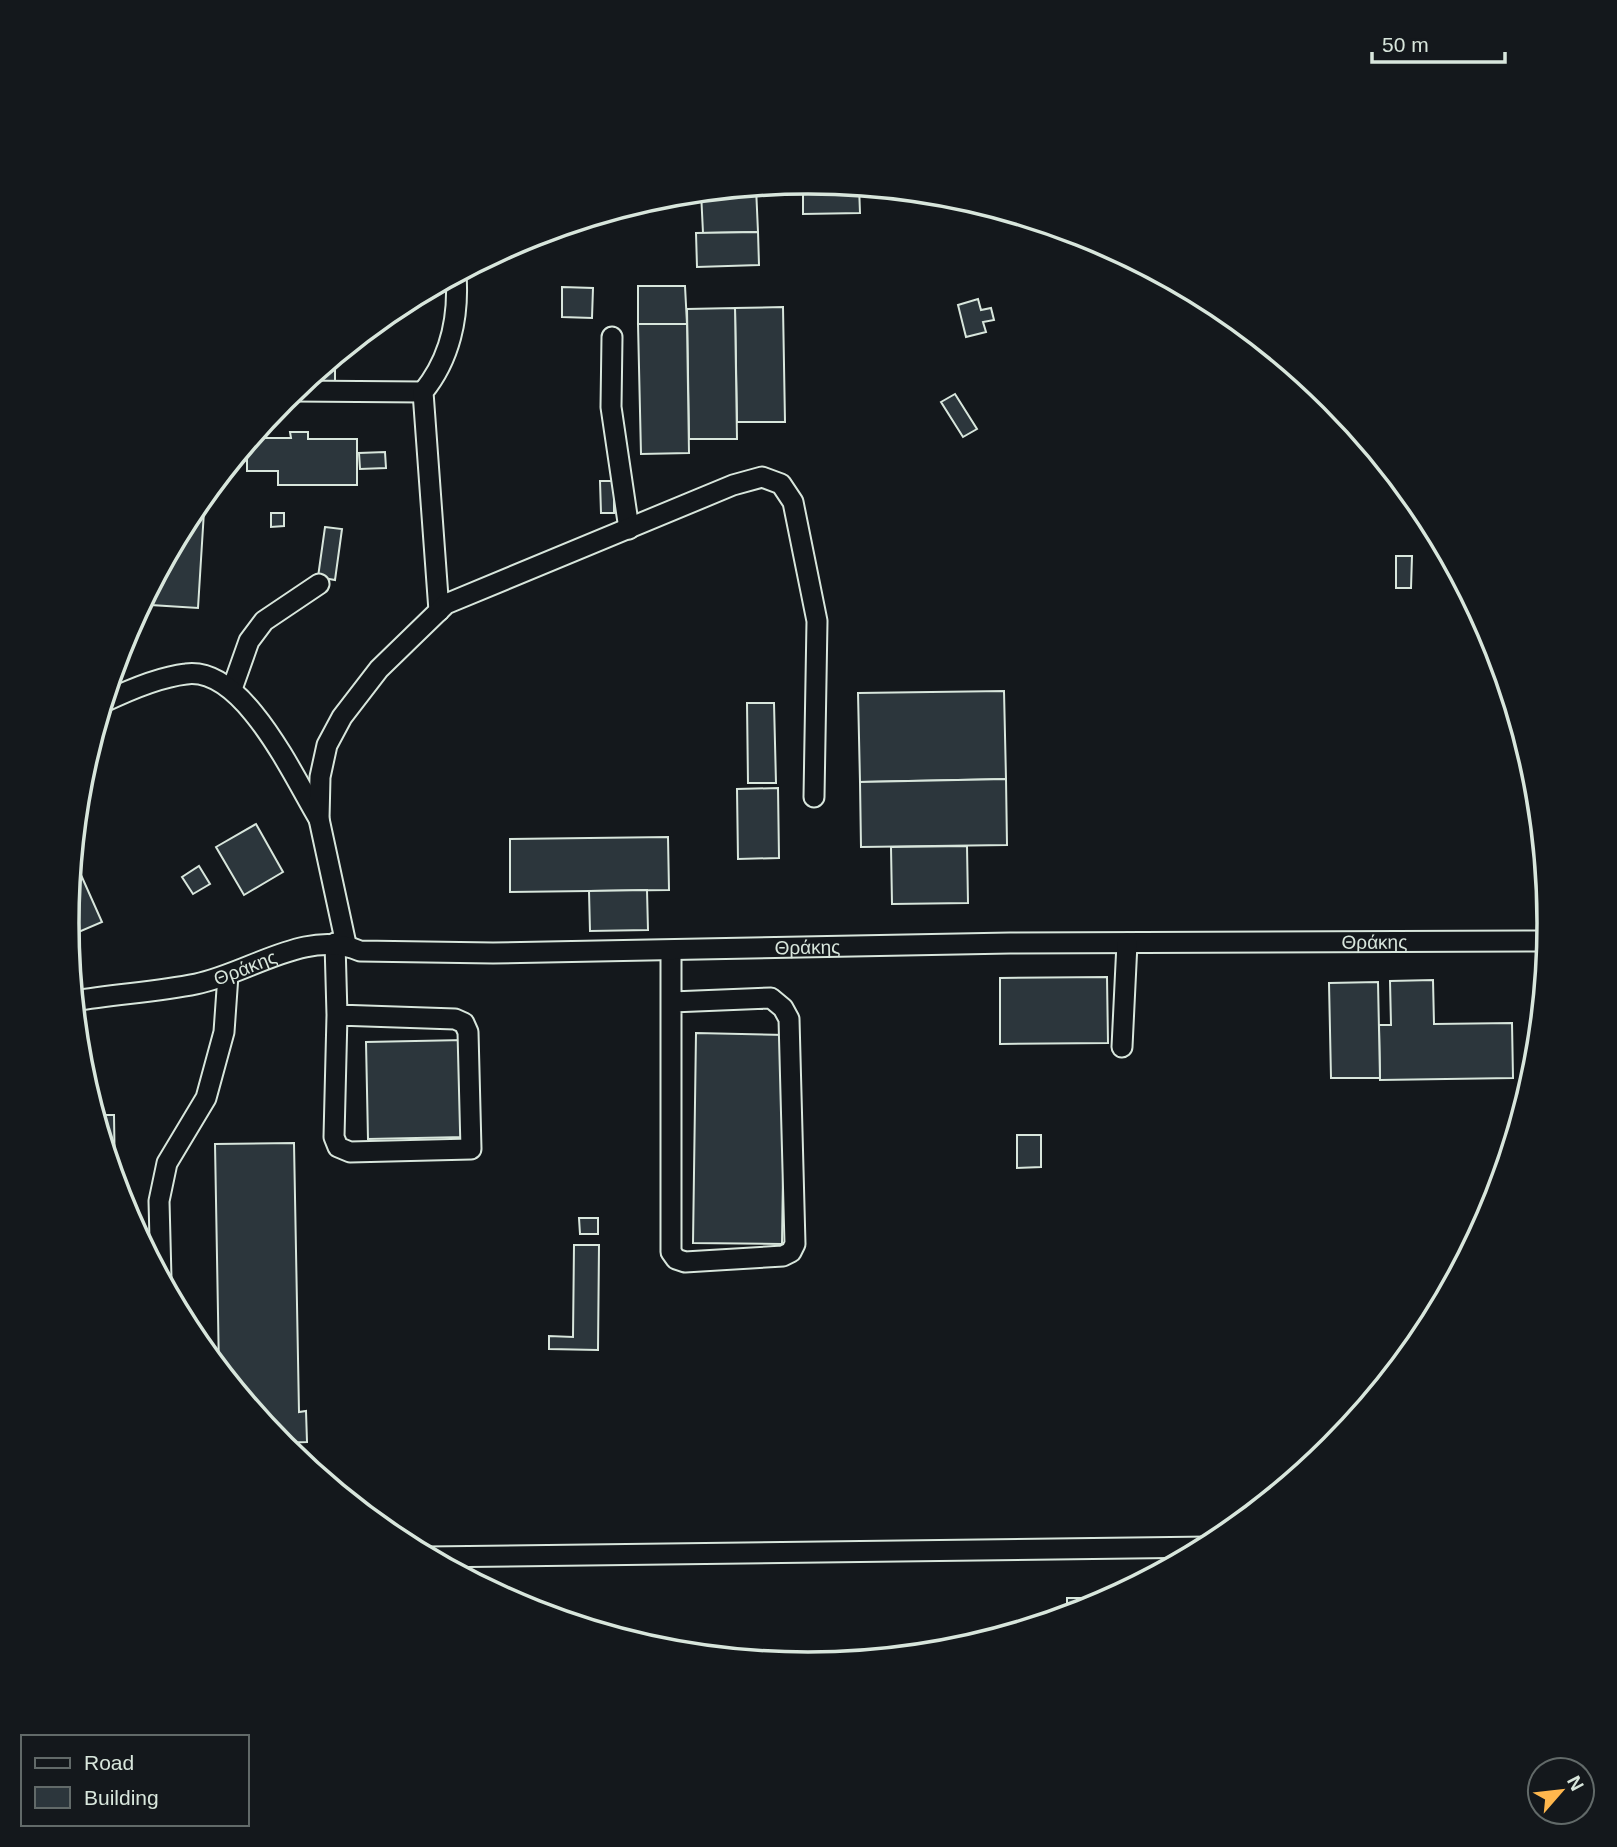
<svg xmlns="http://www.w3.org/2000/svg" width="1617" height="1847" viewBox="0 0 1617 1847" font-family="Helvetica,sans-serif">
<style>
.building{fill:#2c363c;stroke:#d8e6dc;stroke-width:2}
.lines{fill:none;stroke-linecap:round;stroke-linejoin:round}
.minor-casing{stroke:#d8e6dc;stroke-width:23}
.minor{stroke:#14181c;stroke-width:19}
.labels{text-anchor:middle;stroke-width:5;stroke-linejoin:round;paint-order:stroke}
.street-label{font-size:19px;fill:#d8e6dc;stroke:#14181c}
.rim{fill:none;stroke:#d8e6dc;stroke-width:3.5}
</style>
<rect width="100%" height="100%" fill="#14181c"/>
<g class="building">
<path d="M803,182L859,186L860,213L803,214Z"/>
<path d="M756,187L758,232L703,233L701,192Z"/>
<path d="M758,232L759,265L697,267L696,233Z"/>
<path d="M638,286H685L687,324H638Z"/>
<path d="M562,287L593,288L592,318L562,317Z"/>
<path d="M978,299L981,310L991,308L994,320L983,322L986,332L966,337L958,305Z"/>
<path d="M783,307L785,422H737L735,308Z"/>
<path d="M735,308L737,439H689L687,309Z"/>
<path d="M638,324H687L689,453L641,454Z"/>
<path d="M335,357V382H304Z"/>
<path d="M955,394L977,429L963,437L941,402Z"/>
<path d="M290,432H308V439H357V485H278V471H247V443L252,438H291Z"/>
<path d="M385,452L386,468L360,469L359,453Z"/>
<path d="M600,481H614V513H601Z"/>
<path d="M192,511H204L198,608L151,605L152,586Z"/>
<path d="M271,513H284V526L271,527Z"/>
<path d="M325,527L342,529L335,580L318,577Z"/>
<path d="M1396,556H1412L1411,588H1396Z"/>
<path d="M1004,691L1006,779L860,782L858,693Z"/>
<path d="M747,703H774L776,783H748Z"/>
<path d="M1006,779L1007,845L861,847L860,782Z"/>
<path d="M778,788L779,858L738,859L737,789Z"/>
<path d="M256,824L283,872L244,895L216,847Z"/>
<path d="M668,837L669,890L510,892V839Z"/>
<path d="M967,846L968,903L892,904L891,847Z"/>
<path d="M73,857L102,922L74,934L67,918Z"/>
<path d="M199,866L210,884L193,894L182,877Z"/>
<path d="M647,890L648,930L590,931L589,891Z"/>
<path d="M67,918L77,940L68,943L67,923Z"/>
<path d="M1107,977L1108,1043L1000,1044V978Z"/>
<path d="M1433,980L1434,1024L1512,1023L1513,1078L1380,1080L1379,1025H1391L1390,981Z"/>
<path d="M1378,982L1380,1078H1331L1329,983Z"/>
<path d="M696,1033L785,1035L782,1244L693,1243Z"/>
<path d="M464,1040L465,1137L368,1139L366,1042Z"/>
<path d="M95,1115H114L115,1181Z"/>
<path d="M1017,1135H1041V1167L1017,1168Z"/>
<path d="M294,1143L299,1412L306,1411L307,1442L279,1443L219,1370L215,1144Z"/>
<path d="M579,1218H598V1234H580Z"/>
<path d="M574,1245H599L598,1350L549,1349V1336L573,1337Z"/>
<path d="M1067,1598H1114L1092,1609L1067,1617Z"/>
</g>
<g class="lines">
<defs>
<g id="minor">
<path d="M612,337L611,407L629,529"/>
<path d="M293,391L423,392"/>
<path d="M439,611L423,392C450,359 459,317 456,275"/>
<path d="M232,689L249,641L264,621L319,584"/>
<path d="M104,702C129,690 159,677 186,674C244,666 294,778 319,819"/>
<path d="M335,943L337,1015L334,1137L338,1147L350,1152L471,1149L468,1032L464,1023L455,1019L337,1015"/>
<path d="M346,944L319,819L320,777L327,745L342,717L379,669L446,604L733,485L762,477L781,484L793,502L817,621L814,797"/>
<path d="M671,951V1252L676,1259L685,1262L783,1256L791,1252L795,1244L789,1019L783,1008L771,998L672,1002"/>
<path id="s1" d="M74,1001C115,994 156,992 196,984C250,973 306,928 360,951L493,953L1010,943L1549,941"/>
<path d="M1122,1047L1127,943"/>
<path d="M161,1278L159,1201L167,1163L206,1098L224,1032L228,975"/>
<path d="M427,1557L1209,1547"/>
</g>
</defs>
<use href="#minor" class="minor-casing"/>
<use href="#minor" class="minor"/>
</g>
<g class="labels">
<g class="street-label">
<text dy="7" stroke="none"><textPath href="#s1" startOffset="1309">Θράκης</textPath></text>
<text dy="7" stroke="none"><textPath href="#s1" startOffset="742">Θράκης</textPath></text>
<text dy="7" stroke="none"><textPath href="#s1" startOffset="175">Θράκης</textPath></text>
</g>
</g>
<path d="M0 0H1617V1847H0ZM79 923a729 729 0 1 1 1458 0a729 729 0 1 1-1458 0Z" fill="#14181c" fill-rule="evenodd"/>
<path class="rim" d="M79 923a729 729 0 1 1 1458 0a729 729 0 1 1-1458 0Z"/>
<rect x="21" y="1735" width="228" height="91" fill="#14181c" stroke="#626a69" stroke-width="2"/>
<rect x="35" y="1758" width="35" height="10" fill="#14181c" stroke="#626a69" stroke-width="2"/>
<text x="84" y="1770" font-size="21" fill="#d8e6dc">Road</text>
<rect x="35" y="1787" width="35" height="21" fill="#2c363c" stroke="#626a69" stroke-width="2"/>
<text x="84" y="1805" font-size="21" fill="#d8e6dc">Building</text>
<g transform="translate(1561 1791) rotate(62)"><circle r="33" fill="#14181c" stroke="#626a69" stroke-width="2"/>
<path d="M0-5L12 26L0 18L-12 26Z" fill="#ffb74d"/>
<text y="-10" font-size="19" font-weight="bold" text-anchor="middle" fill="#d8e6dc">N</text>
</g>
<path d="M1372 52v10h133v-10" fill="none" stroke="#d8e6dc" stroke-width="3.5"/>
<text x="1382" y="52" font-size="21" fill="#d8e6dc" stroke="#14181c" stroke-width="5" paint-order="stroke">50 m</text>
</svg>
